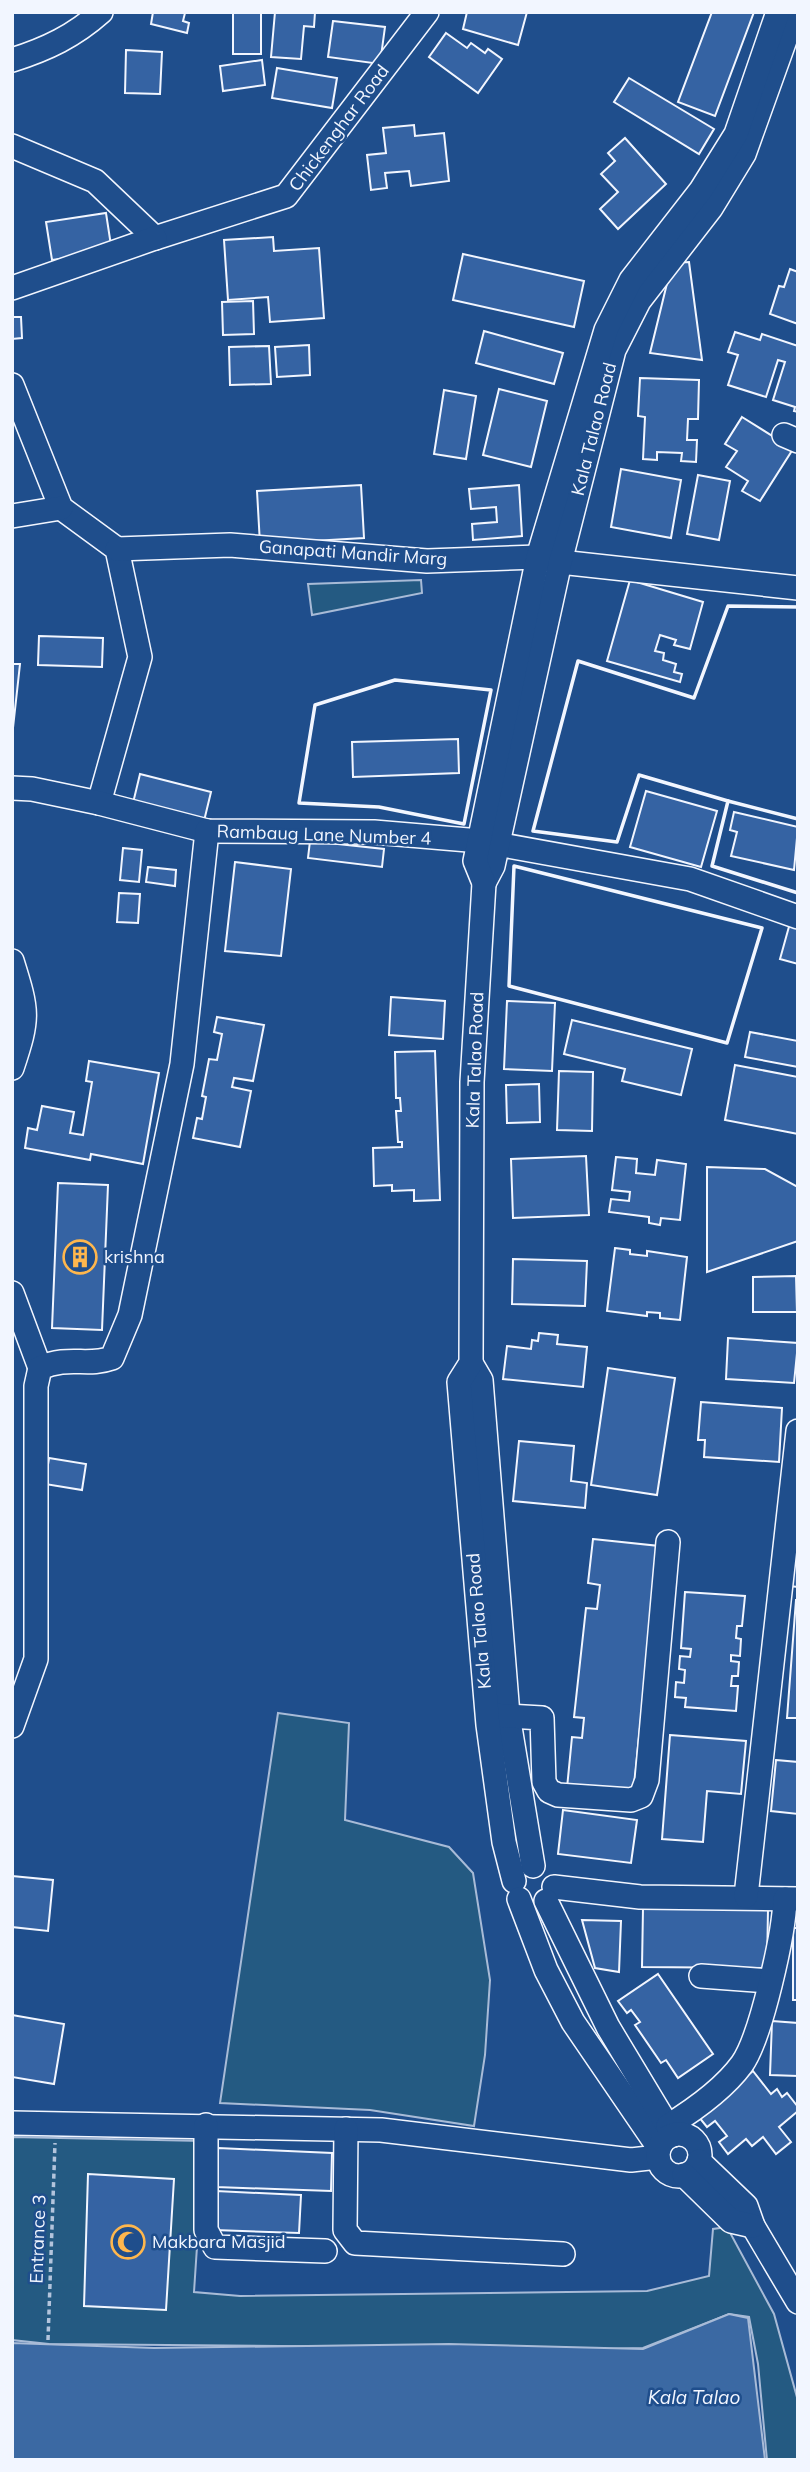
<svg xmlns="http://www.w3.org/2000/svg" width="810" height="2472" viewBox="0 0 810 2472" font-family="Mulish,sans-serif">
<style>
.green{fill:#245a82;stroke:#a8bbd7;stroke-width:2}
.water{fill:#3b69a3;stroke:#a8bbd7;stroke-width:2}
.building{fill:#3563a3;stroke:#f2f6ff;stroke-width:2}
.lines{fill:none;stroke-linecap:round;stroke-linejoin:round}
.minor-casing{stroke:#f2f6ff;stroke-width:26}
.path{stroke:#b3c4dc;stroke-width:3.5;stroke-dasharray:5 3.5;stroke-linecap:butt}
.minor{stroke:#1f4e8c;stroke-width:23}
.wall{stroke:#f2f6ff;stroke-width:3.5}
.labels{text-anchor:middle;stroke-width:5;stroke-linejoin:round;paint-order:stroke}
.street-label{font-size:18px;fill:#f2f6ff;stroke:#1f4e8c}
.poi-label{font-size:18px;fill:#f2f6ff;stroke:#1f4e8c;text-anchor:start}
.water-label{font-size:19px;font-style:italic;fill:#f2f6ff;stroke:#1f4e8c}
</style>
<rect width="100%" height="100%" fill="#1f4e8c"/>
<g class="green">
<path d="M421,580L422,593L312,615L308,584Z"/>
<path d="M278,1713L349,1723L345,1820L449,1847L473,1873L490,1980L485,2055L474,2126L370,2110L220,2103Z"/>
<path d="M12,2137L204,2141L194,2292L240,2296L647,2291L709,2276L713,2229L727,2227L774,2314L798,2401V2460H767L758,2364L749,2317L729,2314L643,2348L602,2349L49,2344L12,2340Z"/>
</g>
<path class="water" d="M729,2314L748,2318L765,2460H12V2343L154,2348L449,2344L643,2349Z"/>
<g class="building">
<path d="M153,12L185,13L183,21L189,23L187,33L151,24Z"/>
<rect x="233" y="12" width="28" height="42"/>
<path d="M275,12H315L314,27L304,26L301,59L271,57Z"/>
<path d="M467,12H527L518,45L463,29Z"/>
<path d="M712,12H754L715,116L678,102Z"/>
<path d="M333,21L385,27L380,64L328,57Z"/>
<path d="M446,33L467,48L471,43L485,53L488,49L502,59L478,93L429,57Z"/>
<path d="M126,50L162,52L160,94L125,93Z"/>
<path d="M262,60L265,85L223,91L220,66Z"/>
<path d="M277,68L337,78L332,108L272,98Z"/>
<path d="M629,78L714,129L699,154L614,102Z"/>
<path d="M414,125L415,136L444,133L449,181L411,186L409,171L385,173L387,188L371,190L367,155L386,153L383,128Z"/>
<path d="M625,138L666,184L618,229L600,209L618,192L601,174L615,161L608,153Z"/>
<path d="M106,213L112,252L52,260L46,222Z"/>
<path d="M273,237L274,251L319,248L324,318L270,322L268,297L228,300L224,240Z"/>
<path d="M463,254L584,281L574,327L453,300Z"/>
<path d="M689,262L702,360L650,353L672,263Z"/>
<path d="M790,269L798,272V324L770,314L779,286L784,287Z"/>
<path d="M253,301L254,334L223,335L222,302Z"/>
<path d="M12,317H21L22,338L12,339Z"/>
<path d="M484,331L563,353L554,384L476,363Z"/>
<path d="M735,332L760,340L762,334L798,346V412L794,411L795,407L773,400L785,362L778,360L766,397L728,385L738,355L728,352Z"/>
<path d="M309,345L310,375L277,377L275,347Z"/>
<path d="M269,346L271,384L230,385L229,347Z"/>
<path d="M640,378L699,380L698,419H688L687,440H697L696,462L681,461L682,453L657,452V460L643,459L645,417L638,416Z"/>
<path d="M499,389L547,401L531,467L483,455Z"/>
<path d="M444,390L476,396L466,459L434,454Z"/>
<path d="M742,417L793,449L760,501L742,491L748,481L726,467L737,451L725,444Z"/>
<path d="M621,469L681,480L671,538L611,527Z"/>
<path d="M698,475L730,481L719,540L687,534Z"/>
<path d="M361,485L364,538L260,544L257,491Z"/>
<path d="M519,485L522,536L473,540L472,524L497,522L496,507L471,509L469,489Z"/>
<path d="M630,580L703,602L690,649L674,645L676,640L660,635L655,651L664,653L663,660L676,664L674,672L682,674L680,682L607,661Z"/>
<path d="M39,636L103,638L102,667L38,665Z"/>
<path d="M12,664H20L12,737Z"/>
<path d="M458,739L459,773L353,777L352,742Z"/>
<path d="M140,774L211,792L204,821L133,803Z"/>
<path d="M646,791L717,811L701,867L630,847Z"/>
<path d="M734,812L798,827L794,870L731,856L737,832L730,830Z"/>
<path d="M310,841L384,849L382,867L308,858Z"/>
<path d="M123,848L142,850L139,882L120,880Z"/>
<path d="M235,862L291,869L281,956L225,951Z"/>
<path d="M148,867L176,870L175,886L146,882Z"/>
<path d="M119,893L140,894L138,923L117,922Z"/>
<path d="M790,923L798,925V964L780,959Z"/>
<path d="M391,997L445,1001L443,1039L389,1035Z"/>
<path d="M507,1001L555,1003L552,1071L504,1069Z"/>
<path d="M217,1017L264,1025L253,1081L234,1078L232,1087L251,1091L240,1147L193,1138L197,1118L202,1119L206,1097L202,1096L209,1059L217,1060L222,1034L214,1032Z"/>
<path d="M572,1020L692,1049L681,1095L622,1081L625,1069L564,1054Z"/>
<path d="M750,1032L798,1041V1067L745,1057Z"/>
<path d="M435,1051L440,1200L414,1201V1190L392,1191V1185L374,1186L373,1148L402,1147V1142H398L396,1111H401L400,1098H396L395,1052Z"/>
<path d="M89,1061L159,1073L143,1164L91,1154L90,1160L25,1148L28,1128L37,1130L42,1106L74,1112L70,1133L83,1135L92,1082L86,1081Z"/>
<path d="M735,1065L798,1077V1134L725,1120Z"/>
<path d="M559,1071L593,1072L592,1131L557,1130Z"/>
<path d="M539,1084L540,1122L507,1123L506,1085Z"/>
<path d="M586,1156L589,1215L513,1218L511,1159Z"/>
<path d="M616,1157L637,1159L636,1173L655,1175L657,1160L686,1164L680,1220L661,1218L660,1225L649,1223V1217L609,1212L611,1199L629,1201L630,1192L612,1190Z"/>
<path d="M707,1167L765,1169L798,1187V1241L707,1272Z"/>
<path d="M58,1183L108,1185L102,1330L52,1328Z"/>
<path d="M615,1248L630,1250V1254L647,1256V1251L687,1257L680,1320L660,1318V1313L647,1312V1316L607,1311Z"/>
<path d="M513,1259L587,1261L585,1306L512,1304Z"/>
<path d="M796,1276L797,1312H753V1277Z"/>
<path d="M539,1333L558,1335L557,1344L587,1347L583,1387L503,1379L507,1346L531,1349L532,1340L538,1341Z"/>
<path d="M728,1338L798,1343L794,1383L726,1379Z"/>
<path d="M608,1368L675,1378L657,1495L591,1485Z"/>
<path d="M701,1402L782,1408L779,1462L704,1457L705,1440H698Z"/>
<path d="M519,1441L574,1446L571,1481L587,1483L585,1508L513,1501Z"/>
<path d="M49,1458L86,1464L82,1490L45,1484Z"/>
<path d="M798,1511V1587L789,1586Z"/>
<path d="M593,1539L659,1546L633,1794L567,1788L572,1737L582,1738L584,1718L574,1717L586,1608L597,1609L600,1585L588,1583Z"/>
<path d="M685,1592L745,1596L742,1626H737L736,1638L741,1639L740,1656L731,1655V1661L739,1662L738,1676H732L731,1686H738L736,1711L685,1707L686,1698L675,1697L676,1682L684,1683L685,1670L679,1669L680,1656L690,1657L691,1649L681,1648Z"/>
<path d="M796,1600H798V1718H787Z"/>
<path d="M670,1735L746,1741L741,1794L707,1791L703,1842L662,1839Z"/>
<path d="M776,1760L798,1762V1814L771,1811Z"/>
<path d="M563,1810L637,1820L631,1863L558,1854Z"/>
<path d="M12,1876L53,1880L48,1931L12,1927Z"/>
<path d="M643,1908L768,1909L767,1968L642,1967Z"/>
<path d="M582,1920L621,1921L619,1972L595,1968Z"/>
<rect x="793" y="1928" width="5" height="72"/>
<path d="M658,1974L713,2054L678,2078L666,2060L661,2063L635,2025L640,2022L631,2010L627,2013L618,2001Z"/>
<path d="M12,2015L64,2024L54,2084L12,2077Z"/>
<path d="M772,2021L798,2023V2076L770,2075Z"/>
<path d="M753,2071L771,2094L777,2089L782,2097L787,2093L798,2107V2111L779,2127L791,2142L776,2154L763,2137L752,2146L746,2139L728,2154L719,2142L727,2136L715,2121L707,2127L698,2116Z"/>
<path d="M218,2148L332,2153L331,2191L216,2187Z"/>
<path d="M88,2174L174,2179L166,2310L84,2306Z"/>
<path d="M216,2191L301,2195L299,2233L215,2230Z"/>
</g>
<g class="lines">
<defs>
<g id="minor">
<path d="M12,60C47,49 74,36 101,12"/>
<path d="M12,146L95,181L155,238L286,196L427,12"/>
<path d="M12,288L155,238"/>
<path d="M12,385L61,508L117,549L140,657L99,803"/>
<path d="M784,435L798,441"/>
<path d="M12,516L61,508"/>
<path d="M117,549L230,545L427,561L538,557L560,562L798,588"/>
<path d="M12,788L32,789L99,803L207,831L374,832L480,841L690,879L798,917"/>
<path d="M484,883L493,866L560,562L614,350L639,301L711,208L744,154L795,12"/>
<path d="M12,961C28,1012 29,1017 12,1068"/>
<path d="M12,1293L40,1368"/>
<path d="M471,1363L481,1380L508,1715L533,1866"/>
<path d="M493,1715L542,1718L544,1782L549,1791L558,1795L631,1800L641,1796L647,1780L668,1542"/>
<path d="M12,1726L36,1659V1386L40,1368C69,1355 87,1367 112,1358L130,1315L182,1064L207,831"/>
<path d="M514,1881L504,1842L488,1725L459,1382L471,1363L472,1082L484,883L475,861L538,557L606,330L631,280L701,190L736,134L778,12"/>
<path d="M554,1887L640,1897L798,1899"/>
<path d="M746,1896L798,1431"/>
<path d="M519,1899L546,1970L573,2022L659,2148"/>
<path d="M546,1901L608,2027L673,2135"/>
<path d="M701,1976L769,1981"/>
<path d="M12,2123L381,2130L631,2160L658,2157"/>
<path d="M206,2125V2230L215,2247L325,2251"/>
<path d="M668,2126C694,2110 723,2090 742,2064C761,2037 784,1934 785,1899"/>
<path d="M346,2129L345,2230L355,2243L563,2254"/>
<circle cx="679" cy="2155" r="21"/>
<path d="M699,2161L746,2206L753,2226L798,2302"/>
<path d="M684,2175L731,2221L753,2226"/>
</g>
</defs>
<use href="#minor" class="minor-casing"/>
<path class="path" d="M48,2340L55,2143"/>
<use href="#minor" class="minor"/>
<g class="wall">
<path d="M798,607L728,606L694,698L578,661L533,831L617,842L639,775L728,801L712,866L798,893"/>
<path d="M395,680L491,690L464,824L379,807L299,803L315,705Z"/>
<path d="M728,801L798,819"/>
<path d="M514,866L762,928L727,1043L509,986Z"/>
</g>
</g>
<defs>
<symbol id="building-ring" viewBox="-11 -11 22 22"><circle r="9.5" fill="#1f4e8c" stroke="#ffb74d" stroke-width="1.5"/><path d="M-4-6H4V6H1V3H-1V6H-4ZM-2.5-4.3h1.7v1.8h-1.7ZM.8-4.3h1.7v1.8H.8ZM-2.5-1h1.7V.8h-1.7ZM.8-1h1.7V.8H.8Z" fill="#ffb74d"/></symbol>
<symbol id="mosque-ring" viewBox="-11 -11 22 22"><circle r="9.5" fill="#1f4e8c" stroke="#ffb74d" stroke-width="1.5"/><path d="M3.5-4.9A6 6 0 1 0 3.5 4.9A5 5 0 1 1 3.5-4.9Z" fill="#ffb74d"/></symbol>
</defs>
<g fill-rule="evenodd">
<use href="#building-ring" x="61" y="1238" width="38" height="38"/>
<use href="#mosque-ring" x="109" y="2223" width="38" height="38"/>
</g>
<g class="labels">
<g class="street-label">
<text transform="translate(339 128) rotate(-53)" y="6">Chickenghar Road</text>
<text transform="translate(594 429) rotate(-76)" y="6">Kala Talao Road</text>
<text transform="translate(353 553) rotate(4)" y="6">Ganapati Mandir Marg</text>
<text transform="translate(324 835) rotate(2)" y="6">Rambaug Lane Number 4</text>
<text transform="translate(475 1060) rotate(-88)" y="6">Kala Talao Road</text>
<text transform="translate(479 1621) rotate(-95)" y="6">Kala Talao Road</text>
<text transform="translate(38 2239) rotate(-88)" y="6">Entrance 3</text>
</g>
<g class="poi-label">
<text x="104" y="1263">krishna</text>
<text x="152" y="2248">Makbara Masjid</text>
</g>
<g class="water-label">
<text x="694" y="2404">Kala Talao</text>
</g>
</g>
<rect width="810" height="2472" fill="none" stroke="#f2f6ff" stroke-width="28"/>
</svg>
